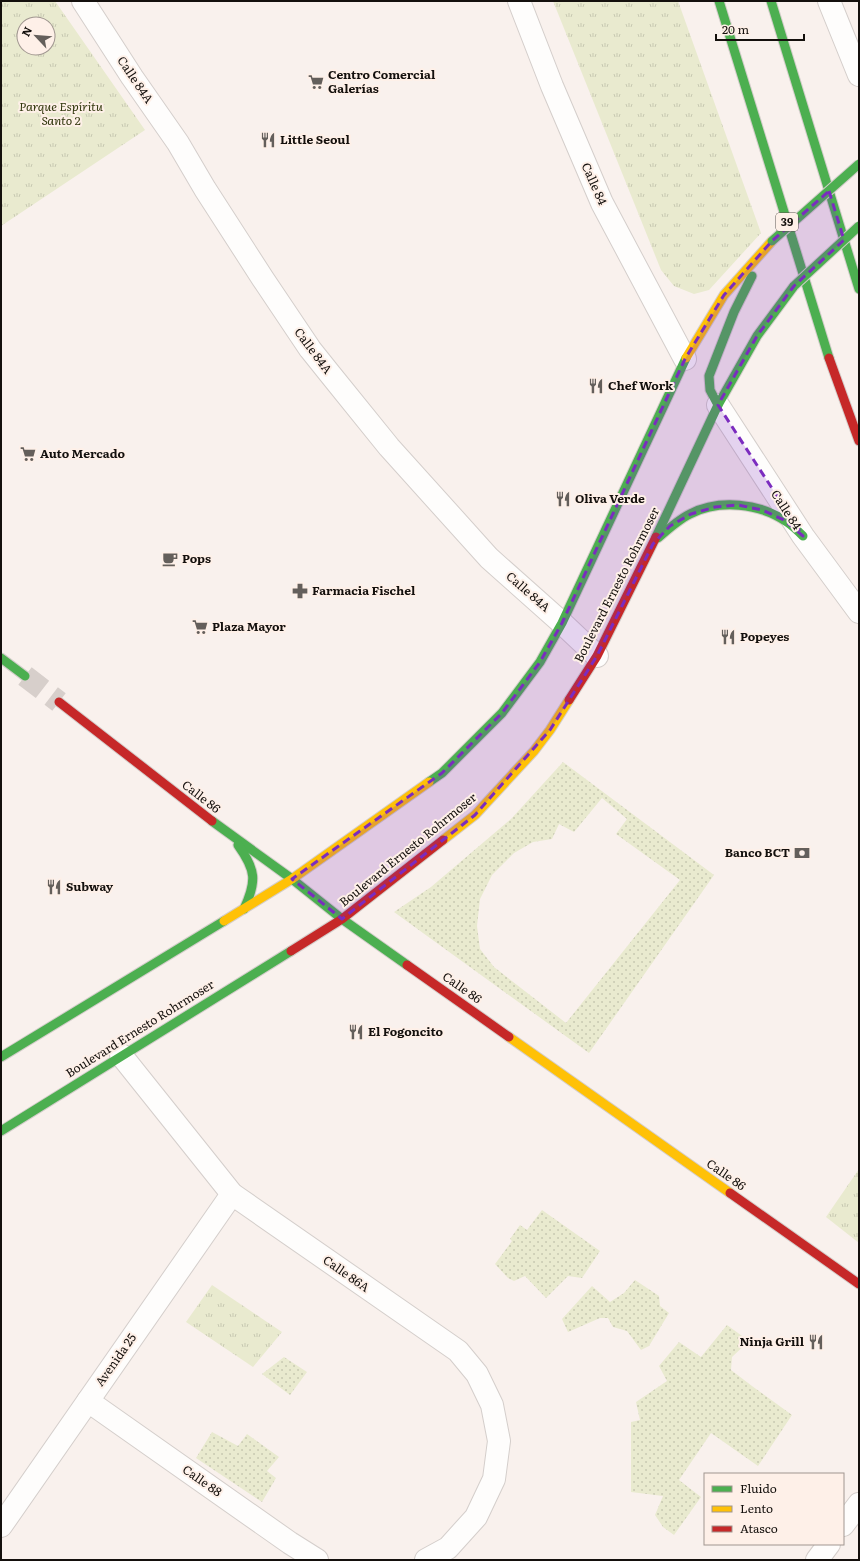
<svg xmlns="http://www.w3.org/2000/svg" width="860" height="1561" viewBox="0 0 860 1561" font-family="Literata,serif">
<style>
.grass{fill:url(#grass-tufts);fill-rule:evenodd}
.garden{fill:url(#garden-dots);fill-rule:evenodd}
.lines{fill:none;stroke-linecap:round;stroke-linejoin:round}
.secondary-tunnel{stroke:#d7cfcb;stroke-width:22;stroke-dasharray:22 11;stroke-linecap:butt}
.street-casing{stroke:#d4cecb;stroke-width:24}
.fast-casing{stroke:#d4cecb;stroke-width:11}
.slow-casing{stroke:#d4cecb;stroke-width:11}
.jam-casing{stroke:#d4cecb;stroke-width:11}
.street{stroke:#fefdfc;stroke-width:22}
.fast{stroke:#4caf50;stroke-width:9}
.slow{stroke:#ffc107;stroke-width:9}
.jam{stroke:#c62828;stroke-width:9}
.fast-bridge-casing{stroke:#d4cecb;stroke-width:11;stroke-linecap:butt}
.fast-bridge{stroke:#4caf50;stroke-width:9}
.marked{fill:#7b2cbf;fill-opacity:0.2;stroke:#7b2cbf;stroke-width:3;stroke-dasharray:8 5;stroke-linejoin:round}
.labels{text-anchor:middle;stroke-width:4;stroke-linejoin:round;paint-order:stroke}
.shield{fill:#fef0e8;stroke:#5a534f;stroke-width:1}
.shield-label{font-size:11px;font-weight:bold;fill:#14100d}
.poi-label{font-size:12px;font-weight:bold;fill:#14100d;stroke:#fef0e8;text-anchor:start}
.street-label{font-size:12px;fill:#14100d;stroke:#fef0e8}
.park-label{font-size:12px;font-style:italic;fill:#30360c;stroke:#fef0e8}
</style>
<defs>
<pattern id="grass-tufts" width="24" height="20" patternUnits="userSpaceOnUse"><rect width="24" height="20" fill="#e9eacf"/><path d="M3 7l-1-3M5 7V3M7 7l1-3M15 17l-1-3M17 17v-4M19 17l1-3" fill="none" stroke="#c7c8b1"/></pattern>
<pattern id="garden-dots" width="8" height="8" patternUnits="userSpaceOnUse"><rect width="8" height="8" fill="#e9eacf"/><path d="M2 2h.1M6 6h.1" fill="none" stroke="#c7c8b1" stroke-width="1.8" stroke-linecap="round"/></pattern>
</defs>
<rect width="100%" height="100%" fill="#f9f1ed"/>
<g class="grass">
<path d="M1,1H55L145,130L1,226ZM24,24H48V48H24Z"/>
<path d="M553,1H678L761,233L709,290L694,294L674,286L661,270Z"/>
<path d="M859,1169V1243L826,1217Z"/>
<path d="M212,1285L282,1332L253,1367L186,1322Z"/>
</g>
<g class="garden">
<path d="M563,762L714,875L589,1053L394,912L431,887L511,819ZM602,798L627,819L616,834L680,880L566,1023L494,967L480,949L477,926L480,899L492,875L514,853L533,842L552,839L559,824L574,832Z"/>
<path d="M542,1210L600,1251L582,1278L568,1276L546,1298L525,1276L514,1281L508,1278L495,1264L512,1241L510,1239L520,1225L527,1230Z"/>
<path d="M635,1280L659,1296L660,1306L669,1313L649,1346L641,1350L627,1331L613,1327L608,1318H600L568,1332L562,1319L592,1286L610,1302L624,1293Z"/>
<path d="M727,1325L749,1341L732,1357L731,1370L752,1386L792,1415L758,1466L711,1433L679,1480L701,1497L674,1535L663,1527L655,1515L663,1496L631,1492V1422L640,1420L636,1402L667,1381L659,1366L679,1342L701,1357Z"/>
<path d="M284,1357L307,1372L290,1395L262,1374Z"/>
<path d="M212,1432L238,1446L247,1434L279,1457L267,1471L276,1478L262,1502L196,1458Z"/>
</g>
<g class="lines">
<path class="secondary-tunnel" d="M25,676L59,702"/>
<defs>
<g id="street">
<path d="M83,1L132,77L178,143L205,189L263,279L310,349L330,374L389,447L489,558L562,623L597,656"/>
<path d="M519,1L552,86L602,203L685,359"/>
<path d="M829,1L859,75"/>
<path d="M718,405L803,536L859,612"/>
<path d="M121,1055L232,1194L458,1351L477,1374L492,1405L499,1441L494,1479L476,1517L448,1548L426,1560"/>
<path d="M88,1401L290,1543L317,1560"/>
<path d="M843,1525L859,1504"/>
<path d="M1,1526L232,1194"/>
<path d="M817,1560L829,1544"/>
</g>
<g id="fast">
<path d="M719,1L829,358"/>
<path d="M771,1L859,289"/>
<path d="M718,405L710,390L709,376L734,312L752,276"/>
<path d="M656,537L718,405L757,336L794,286"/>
<path d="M658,538C668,529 678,520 690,514C719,499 760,503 787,522C793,526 798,531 803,536"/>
<path d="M1,658L25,676"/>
<path d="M429,782L442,773L502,713L540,662L562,623L686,358"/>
<path d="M212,821L292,879L342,919L407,965"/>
<path d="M238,845C256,870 257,881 244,909"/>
<path d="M1,1057L224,921"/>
<path d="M1,1131L291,951"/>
</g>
<g id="slow">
<path d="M686,358L724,295L772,241"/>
<path d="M443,840L475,815L534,751L550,730L569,700"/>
<path d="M224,921L292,879L429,782"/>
<path d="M509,1037L730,1193"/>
</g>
<g id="jam">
<path d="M829,358L859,441"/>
<path d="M569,700L597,656L656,537"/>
<path d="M59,702L212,821"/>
<path d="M291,951L342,919L443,840"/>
<path d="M407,965L509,1037"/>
<path d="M730,1193L859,1284"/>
</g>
</defs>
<use href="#street" class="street-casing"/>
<use href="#fast" class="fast-casing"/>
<use href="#slow" class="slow-casing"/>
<use href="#jam" class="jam-casing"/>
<use href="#street" class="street"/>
<use href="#fast" class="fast"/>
<use href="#slow" class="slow"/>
<use href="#jam" class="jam"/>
<defs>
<g id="fast-bridge">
<path d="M772,241L859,164"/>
<path d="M794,286L859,226"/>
</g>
</defs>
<use href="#fast-bridge" class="fast-bridge-casing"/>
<use href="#fast-bridge" class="fast-bridge"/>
</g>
<path class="marked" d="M829,191L844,240L794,286L757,336L718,405L803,536L784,520L762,510L738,505L715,507L691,514L670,526L653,544L597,656L550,730L475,815L342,919L292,879L442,773L502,713L540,662L562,623L685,359L724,295L772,241Z"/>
<defs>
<symbol id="supermarket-bare" viewBox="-9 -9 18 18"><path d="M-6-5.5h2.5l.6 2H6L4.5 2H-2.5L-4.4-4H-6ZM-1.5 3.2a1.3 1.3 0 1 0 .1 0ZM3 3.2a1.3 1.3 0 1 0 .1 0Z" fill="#645f5b" stroke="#fef0e8" stroke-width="2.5" paint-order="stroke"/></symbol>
<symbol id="restaurant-bare" viewBox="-9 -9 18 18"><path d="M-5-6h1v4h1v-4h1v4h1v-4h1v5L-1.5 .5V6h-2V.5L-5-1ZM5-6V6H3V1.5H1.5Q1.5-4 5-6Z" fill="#645f5b" stroke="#fef0e8" stroke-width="2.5" paint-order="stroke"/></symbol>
<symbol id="cafe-bare" viewBox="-9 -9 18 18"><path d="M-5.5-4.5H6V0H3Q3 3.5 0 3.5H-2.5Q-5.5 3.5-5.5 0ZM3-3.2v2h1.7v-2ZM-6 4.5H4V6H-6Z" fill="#645f5b" stroke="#fef0e8" stroke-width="2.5" paint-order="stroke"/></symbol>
<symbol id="pharmacy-bare" viewBox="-9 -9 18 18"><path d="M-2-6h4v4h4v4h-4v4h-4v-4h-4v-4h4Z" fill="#645f5b" stroke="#fef0e8" stroke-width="2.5" paint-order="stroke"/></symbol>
<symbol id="bank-bare" viewBox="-9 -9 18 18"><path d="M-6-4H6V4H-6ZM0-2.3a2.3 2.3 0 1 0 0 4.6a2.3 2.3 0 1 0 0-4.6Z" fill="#645f5b" stroke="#fef0e8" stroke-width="2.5" paint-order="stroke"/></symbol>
</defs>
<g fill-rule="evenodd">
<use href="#supermarket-bare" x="305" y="71" width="22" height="22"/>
<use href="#restaurant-bare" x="257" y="129" width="22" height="22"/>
<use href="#restaurant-bare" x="585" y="375" width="22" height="22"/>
<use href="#supermarket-bare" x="17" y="443" width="22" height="22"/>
<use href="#restaurant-bare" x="552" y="488" width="22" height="22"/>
<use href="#cafe-bare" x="159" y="548" width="22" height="22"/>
<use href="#pharmacy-bare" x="289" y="580" width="22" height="22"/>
<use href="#supermarket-bare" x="189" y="616" width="22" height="22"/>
<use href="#restaurant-bare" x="717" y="626" width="22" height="22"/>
<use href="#bank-bare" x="791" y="842" width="22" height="22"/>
<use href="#restaurant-bare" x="43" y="876" width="22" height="22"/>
<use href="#restaurant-bare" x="345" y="1021" width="22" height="22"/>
<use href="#restaurant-bare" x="805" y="1331" width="22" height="22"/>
</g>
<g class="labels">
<rect class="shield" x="776" y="213" width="22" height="18" rx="3"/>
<g class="shield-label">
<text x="787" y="226">39</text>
</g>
<g class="poi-label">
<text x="328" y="79">Centro Comercial<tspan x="328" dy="14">Galerías</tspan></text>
<text x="280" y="144">Little Seoul</text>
<text x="608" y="390">Chef Work</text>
<text x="40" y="458">Auto Mercado</text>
<text x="575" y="503">Oliva Verde</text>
<text x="182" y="563">Pops</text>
<text x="312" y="595">Farmacia Fischel</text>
<text x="212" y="631">Plaza Mayor</text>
<text x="740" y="641">Popeyes</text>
<text x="790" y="857" text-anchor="end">Banco BCT</text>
<text x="66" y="891">Subway</text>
<text x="368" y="1036">El Fogoncito</text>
<text x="804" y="1346" text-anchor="end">Ninja Grill</text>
</g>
<g class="street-label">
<text transform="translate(135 80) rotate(56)" y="4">Calle 84A</text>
<text transform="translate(594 184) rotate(66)" y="4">Calle 84</text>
<text transform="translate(313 351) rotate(53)" y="4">Calle 84A</text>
<text transform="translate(786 510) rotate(57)" y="4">Calle 84</text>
<text transform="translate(617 585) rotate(-63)" y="4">Boulevard Ernesto Rohrmoser</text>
<text transform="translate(528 592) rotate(41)" y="4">Calle 84A</text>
<text transform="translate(201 797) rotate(38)" y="4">Calle 86</text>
<text transform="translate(408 850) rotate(-39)" y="4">Boulevard Ernesto Rohrmoser</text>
<text transform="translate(462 988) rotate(35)" y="4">Calle 86</text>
<text transform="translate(140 1029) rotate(-32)" y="4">Boulevard Ernesto Rohrmoser</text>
<text transform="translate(726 1175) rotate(35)" y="4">Calle 86</text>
<text transform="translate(346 1274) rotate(35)" y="4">Calle 86A</text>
<text transform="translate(116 1360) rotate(-55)" y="4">Avenida 25</text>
<text transform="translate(202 1481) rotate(35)" y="4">Calle 88</text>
</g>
<g class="park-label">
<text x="61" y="111">Parque Espíritu<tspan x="61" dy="14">Santo 2</tspan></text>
</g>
</g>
<rect width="860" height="1561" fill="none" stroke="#14100d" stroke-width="4"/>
<rect x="704" y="1473" width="140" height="72" fill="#fef0e8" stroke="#a09690"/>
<rect x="712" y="1486" width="20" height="6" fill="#4caf50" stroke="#a09690"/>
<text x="740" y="1493" font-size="12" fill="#14100d">Fluido</text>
<rect x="712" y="1506" width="20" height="6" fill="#ffc107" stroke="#a09690"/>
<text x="740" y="1513" font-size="12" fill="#14100d">Lento</text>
<rect x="712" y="1526" width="20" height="6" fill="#c62828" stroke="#a09690"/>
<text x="740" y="1533" font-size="12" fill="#14100d">Atasco</text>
<g transform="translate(36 36) rotate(296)"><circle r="19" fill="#fef0e8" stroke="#a09690"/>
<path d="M0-3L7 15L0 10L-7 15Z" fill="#645f5b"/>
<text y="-6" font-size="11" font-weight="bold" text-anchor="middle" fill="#14100d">N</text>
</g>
<path d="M716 34v6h88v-6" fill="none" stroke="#14100d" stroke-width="2"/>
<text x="722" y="34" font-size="12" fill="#14100d" stroke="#fef0e8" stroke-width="3" paint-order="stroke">20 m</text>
</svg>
